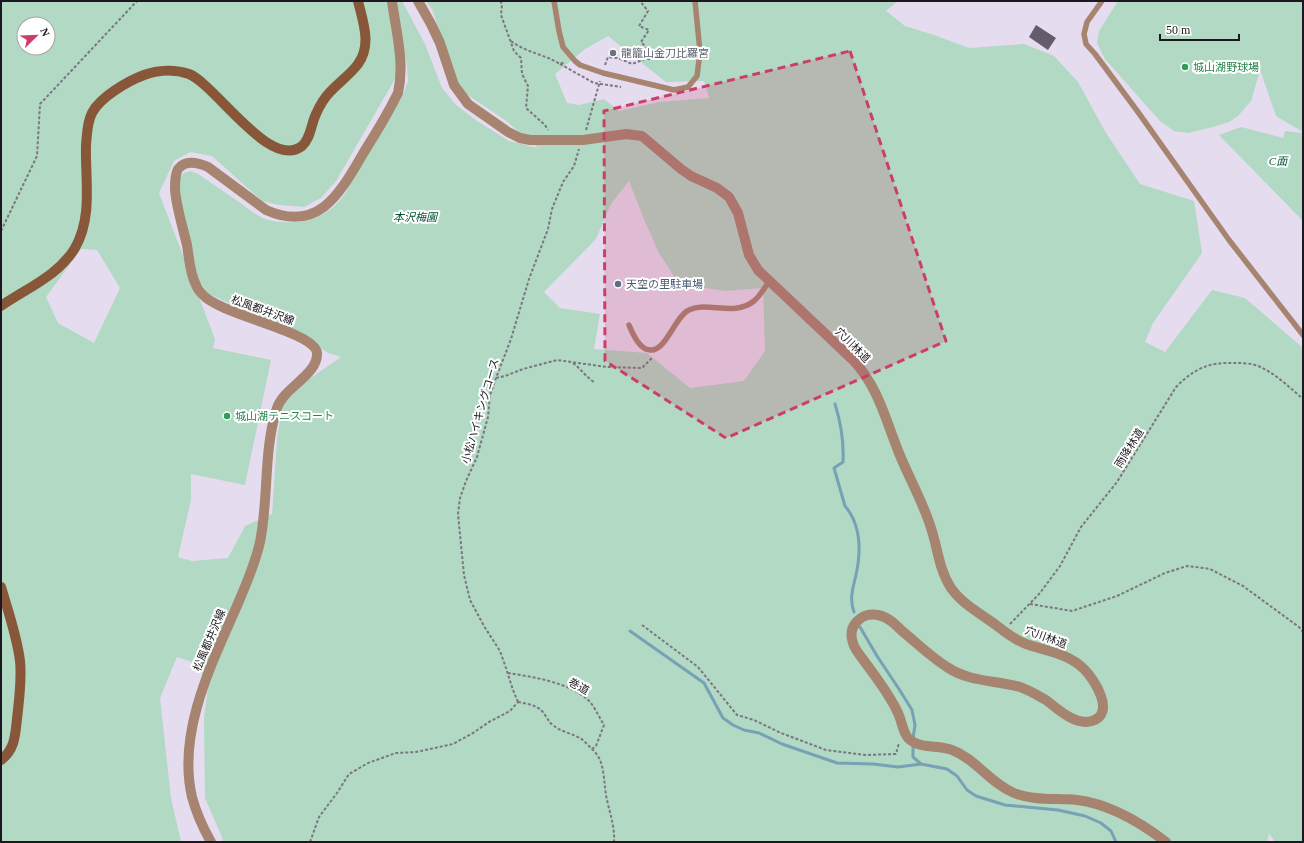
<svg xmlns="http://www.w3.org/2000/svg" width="1304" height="843" viewBox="0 0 1304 843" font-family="'Times New Roman','Noto Sans JP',serif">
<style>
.green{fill:#b1d9c4;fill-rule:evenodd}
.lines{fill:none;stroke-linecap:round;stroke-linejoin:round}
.stream{stroke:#77a1b4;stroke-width:3}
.building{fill:#645b6c}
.path{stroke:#7c7682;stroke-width:2;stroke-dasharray:3 2;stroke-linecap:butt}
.lane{stroke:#a78470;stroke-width:5.5}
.street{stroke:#a78470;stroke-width:10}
.secondary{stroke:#88573a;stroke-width:10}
.marked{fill:#cc3e68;fill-opacity:0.2;stroke:#cc3e68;stroke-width:3;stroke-dasharray:8 5;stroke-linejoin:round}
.worship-dot{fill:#6b7280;stroke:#fff;stroke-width:1.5}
.leisure-dot{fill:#2e9e5b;stroke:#fff;stroke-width:1.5}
.service-dot{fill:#5c6f8a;stroke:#fff;stroke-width:1.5}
.labels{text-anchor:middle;stroke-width:4;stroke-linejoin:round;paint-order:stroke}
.worship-label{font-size:11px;fill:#5b616d;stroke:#fff;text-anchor:start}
.leisure-label{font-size:11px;fill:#27864d;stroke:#fff;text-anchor:start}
.park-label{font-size:11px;font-style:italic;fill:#015237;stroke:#fff}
.service-label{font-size:11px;fill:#4e5e75;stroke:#fff;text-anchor:start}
.street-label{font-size:11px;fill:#1b181f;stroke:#fff}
</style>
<rect width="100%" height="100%" fill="#e5dcef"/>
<g class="green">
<path d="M1,1H388L399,72L336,181L321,198L304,207L279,205L262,201L212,156L190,152L174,161L159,193L215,339L213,348L271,360L245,485L191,474V500L178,557L192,561L228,558L245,526L272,514L277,440L281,413L285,400L302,384L341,357L328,353L309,339L209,294L199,282L176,198L179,178L184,173L190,171L198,174C212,183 225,193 239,202C246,207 252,212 259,216C266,220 275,222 283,222C309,225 332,214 346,192L403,95L408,81L407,66L397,1H402L425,44L442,88L456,105L477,121L509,141L538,148L505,120L459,89L432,9L426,1H898L886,11L905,26L937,36L969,48L1024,44L1054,56L1078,82L1106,133L1140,184L1194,201L1202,253L1153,323L1145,342L1165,352L1212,290L1245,298L1303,348V842H1275L1269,833L1267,842H223L222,837L205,798L204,718L208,687L198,664L177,657L160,698L171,798L181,842H1ZM24,24H48V48H24ZM608,36L666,82L704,81L709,98L659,102L619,111L604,99L579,105L567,103L555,74L585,49ZM629,181L643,217L659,253L679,284L725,291L763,288L765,351L744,381L690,388L647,353L594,349L600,314L560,308L544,292L596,239L611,204ZM81,249L97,250L120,288L94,343L58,323L46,297Z"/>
<path d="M1118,1H1303V132L1276,116L1257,61L1259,74L1251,101L1238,116L1229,122L1213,127L1188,133L1174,131L1160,121L1105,59L1097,43L1099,31Z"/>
<path d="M1241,127L1283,138L1285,131L1303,133V221L1219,135Z"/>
</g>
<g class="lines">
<g class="stream">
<path d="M835,404C841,423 844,442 843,462L834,468L845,506C861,525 861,552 856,575C853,588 849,599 854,612"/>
<path d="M860,627L877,656L899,689L912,710L915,725L913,738"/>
<path d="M630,631L704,683L723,718L733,725L744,730L759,733L782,744L837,763L873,764L898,767L921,764"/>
<path d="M913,744V757L921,764L947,769L957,776L967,790L976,796L1005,805L1058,810L1085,816L1101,823L1111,831L1116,842"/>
</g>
</g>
<path class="building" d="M1036,25L1056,38L1048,50L1029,37Z"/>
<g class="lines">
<g class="path">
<path d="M500,1L502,4L501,15L514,51L521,58L522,74L528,86L526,108L545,125L548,130"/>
<path d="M511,41C527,53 544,54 560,64L565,62"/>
<path d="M560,64L594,83L621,87"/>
<path d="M605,65L608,57L618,58L632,64L645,59H658L641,42L649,30L639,26L648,11L640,1"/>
<path d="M586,130L600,81"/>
<path d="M1,231L37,156L40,104L137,1"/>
<path d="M573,363C581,369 586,377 594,382"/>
<path d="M496,378L505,376L523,369L557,360L607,367L642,368L651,359V357"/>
<path d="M1030,604L1072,611L1117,596L1165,573L1187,566L1196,567L1210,569L1243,586L1299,627L1303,632"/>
<path d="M1010,624L1040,593L1060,566L1081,527L1117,482L1176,387C1194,369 1208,362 1234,363C1241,363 1251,363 1258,366C1275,373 1289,387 1303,399"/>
<path d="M642,625L698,667L737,715L754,720L781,733L826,750L866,755L896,754L899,743"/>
<path d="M508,673C533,677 567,682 587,699C594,705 599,717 604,725L596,746L592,749"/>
<path d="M518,702L513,690L505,665L500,651L484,626L470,600L464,575L458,514L460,498L466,481L477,457L488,417L490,395L496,378L511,339L529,279L548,229L552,209L563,182L574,166L579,149"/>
<path d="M518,702C528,704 539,705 545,715C548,719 549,723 554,726C563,733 576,734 584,741C590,747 597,753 600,760C605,773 604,787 607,800C610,814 615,827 614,842"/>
<path d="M310,842L319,817L337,793L349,774L368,763L396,753L416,752L453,744L473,733L489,722L510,711L518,702"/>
</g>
<g class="lane">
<path d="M554,1L559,31L563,47L575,61L580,65L603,73L674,90L688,87L697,76L700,52L695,1"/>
<path d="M1102,1L1087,22L1084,34L1086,44L1095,54L1138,112L1229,240L1303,335"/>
<path d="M629,325C633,334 639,349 650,350C666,352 675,316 689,310C708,301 734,317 754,301C760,296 764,288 769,282"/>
</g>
<g class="street">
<path d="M418,1L431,24L440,43L454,85L468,104L508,132L520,138L530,140H583L626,134L642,136L681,169L691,176L717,188L729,197L738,213L749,255L758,270L853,360C878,386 886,421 899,453C909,478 923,502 931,528C938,549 939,570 951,588C962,604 981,614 996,625C1005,632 1015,640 1026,644C1046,651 1068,653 1084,669C1095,680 1116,714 1092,721C1075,726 1058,709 1046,700C1037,695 1029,690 1020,687C995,680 969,682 947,667C931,657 917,643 902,631C895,624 888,617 878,615C861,612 847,626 853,643C854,648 859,654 862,658C874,675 888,692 897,711C902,720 902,731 908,738C920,750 938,744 952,750C976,759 990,783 1014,793C1034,801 1056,798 1077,800C1110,804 1140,822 1166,842"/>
<path d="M211,842C203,828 196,812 192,797C177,733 211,665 236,608C245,587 255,565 260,542C269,498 263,451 277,408C284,387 318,375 317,353C316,332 221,315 203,295C201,293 197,288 196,285C190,274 189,258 187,245C183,228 176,206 175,189C175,183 175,174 178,169C186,159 199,163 208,167L266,210C320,234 341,191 364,152C376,133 388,113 398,93C405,62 396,32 392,1"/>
</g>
<g class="secondary">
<path d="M1,306C27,288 58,276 75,248C93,217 85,179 86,145C87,135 87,122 92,113C100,97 128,81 144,75C158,70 175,69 189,74C216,85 270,171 302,146C311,138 311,124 316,114C320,105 324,98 330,92C339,82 351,74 358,64C372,45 363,22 358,1"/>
<path d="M1,587C8,611 17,636 20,661C22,680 19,700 17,719C15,736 15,749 1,760"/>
</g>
</g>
<path class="marked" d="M850,51L946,341L726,438L605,361L604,111Z"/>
<circle class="worship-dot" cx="613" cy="53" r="4"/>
<g class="leisure-dot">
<circle cx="1185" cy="67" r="4"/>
<circle cx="227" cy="416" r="4"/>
</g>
<circle class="service-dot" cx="618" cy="284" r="4"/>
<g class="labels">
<g class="worship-label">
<text x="621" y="57">龍籠山金刀比羅宮</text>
</g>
<g class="leisure-label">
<text x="1193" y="71">城山湖野球場</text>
<text x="235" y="420">城山湖テニスコート</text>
</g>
<g class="park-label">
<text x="1278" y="165">C面</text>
<text x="415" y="221">本沢梅園</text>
</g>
<g class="service-label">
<text x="626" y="288">天空の里駐車場</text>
</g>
<g class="street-label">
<text transform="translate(263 310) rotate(20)" y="4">松風都井沢線</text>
<text transform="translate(853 345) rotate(45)" y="4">穴川林道</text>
<text transform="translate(480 411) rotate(-74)" y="4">小松ハイキングコース</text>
<text transform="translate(1129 448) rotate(-58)" y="4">雨降林道</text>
<text transform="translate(1046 637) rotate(20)" y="4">穴川林道</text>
<text transform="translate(209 640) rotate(-67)" y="4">松風都井沢線</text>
<text transform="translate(579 686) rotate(29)" y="4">巻道</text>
</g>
</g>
<rect width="1304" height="843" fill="none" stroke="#1b181f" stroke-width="4"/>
<g transform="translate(36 36) rotate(67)"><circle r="19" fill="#ffffff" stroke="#a4a3a5"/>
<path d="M0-3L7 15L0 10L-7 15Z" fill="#cc3e68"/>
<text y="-6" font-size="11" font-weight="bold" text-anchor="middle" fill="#1b181f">N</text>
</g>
<path d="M1160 34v6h79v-6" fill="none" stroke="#1b181f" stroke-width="2"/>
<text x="1166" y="34" font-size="12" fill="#1b181f" stroke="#ffffff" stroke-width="3" paint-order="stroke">50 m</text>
</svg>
